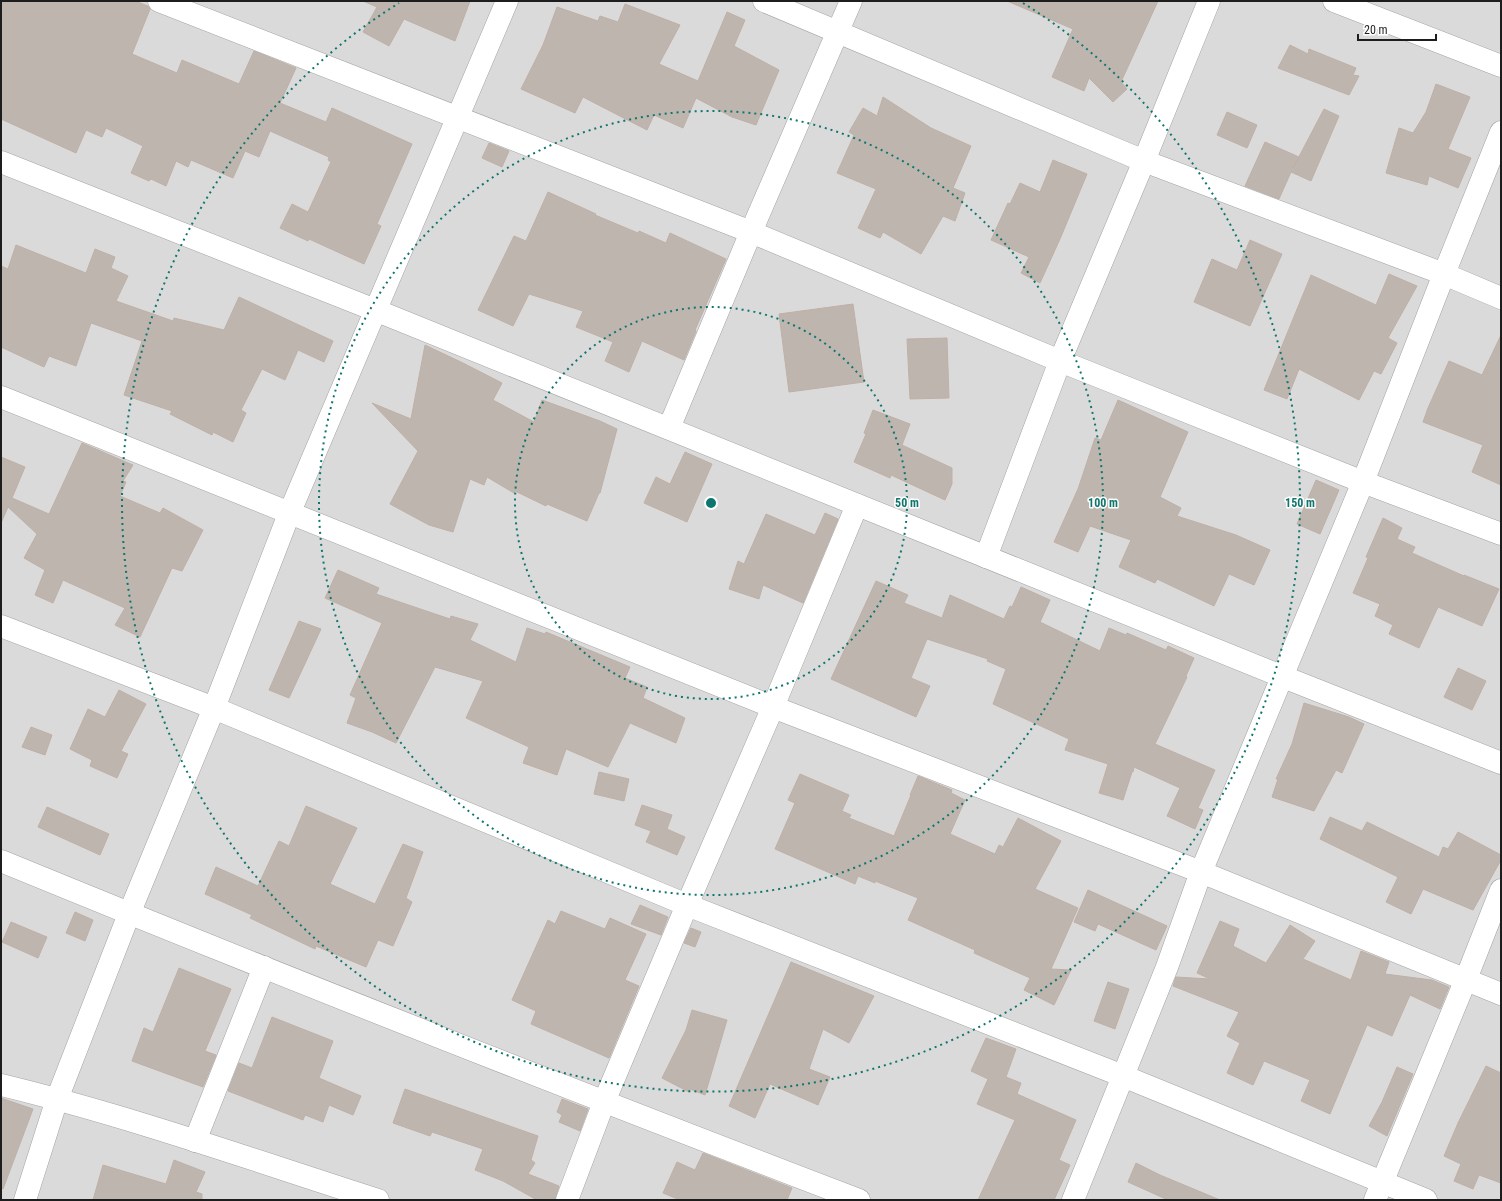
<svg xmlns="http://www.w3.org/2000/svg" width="1502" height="1201" viewBox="0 0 1502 1201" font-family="'Roboto Condensed',sans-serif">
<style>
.residential{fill:#dbdada}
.building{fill:#beb5af;stroke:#bfb0a6}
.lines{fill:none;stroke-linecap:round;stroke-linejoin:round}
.minor-casing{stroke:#a4a4a4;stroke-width:23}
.minor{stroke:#fff;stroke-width:22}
.ring{fill:none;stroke:#0f766e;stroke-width:2;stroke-dasharray:2 4}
.centre{fill:#0f766e;stroke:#fff;stroke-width:2}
.ring-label{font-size:12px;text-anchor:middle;font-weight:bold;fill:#0f766e;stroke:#fff;stroke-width:3;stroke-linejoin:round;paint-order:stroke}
</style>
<rect width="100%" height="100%" fill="#eeeae3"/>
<rect class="residential" x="1" y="1" width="1500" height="1199"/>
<g class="building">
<path d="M1,1H135L148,6L150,9L132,54L177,73L182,60L239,84L254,51L296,68L280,103L326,122L332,108L412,144L377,224L381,226L364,264L309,239L308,241L280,228L292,204L308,212L331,162L328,160L329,157L270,131L259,157L245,151L233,178L191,160L188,167L176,161L166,186L151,179L149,181L131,173L143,146L106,128L102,137L86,130L76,153L1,119Z"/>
<path d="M363,1H470L455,41L404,19L389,46L363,32L377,7Z"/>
<path d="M1007,1H1158L1121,82L1127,89L1113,102L1089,78L1084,91L1052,77L1073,29Z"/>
<path d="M625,4L680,25L659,64L698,81L727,12L745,20L734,46L779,70L756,125L732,117L696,98L683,128L654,115L647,130L583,97L575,113L521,89L543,45L557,7L598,21L600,16L618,22Z"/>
<path d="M1290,45L1308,54L1309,49L1356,68L1353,75L1359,76L1349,95L1278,68Z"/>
<path d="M1436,84L1470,97L1448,149L1471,158L1458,188L1429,176L1427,185L1386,173L1399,128L1413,133L1426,112Z"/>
<path d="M883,97L931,128L971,146L953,188L965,193L955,221L943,216L921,254L883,232L880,238L858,228L876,189L837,173L854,135L849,132L863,108L877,116Z"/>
<path d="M1324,109L1339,116L1311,181L1291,172L1279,199L1245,186L1265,142L1299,157L1293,168Z"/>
<path d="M1227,112L1257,125L1247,148L1217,135Z"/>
<path d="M489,143L509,151L502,167L482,158Z"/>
<path d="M1053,160L1087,174L1060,239L1040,283L1021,273L1029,257L991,240L1008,203L1010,204L1020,183L1040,192Z"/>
<path d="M548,192L596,214L595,215L638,233L639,231L666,243L670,233L726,259L695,330L696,331L684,360L642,341L629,372L605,361L613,342L576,327L583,311L529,294L513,326L478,310L514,236L526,241Z"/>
<path d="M1250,240L1282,254L1250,326L1194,302L1212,259L1237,270Z"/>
<path d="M16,245L86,273L95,249L115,257L111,268L128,276L116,301L173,321L174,318L224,330L239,297L333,341L324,362L298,350L285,380L262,369L241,410L246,413L233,442L213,432L212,435L170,414L172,411L124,395L142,341L91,323L76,366L49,356L44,367L1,347V266L8,269Z"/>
<path d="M1389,274L1417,286L1388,338L1397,343L1381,374L1374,371L1359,400L1299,369L1287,399L1264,390L1311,275L1376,305Z"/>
<path d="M853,304L864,382L789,392L779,314Z"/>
<path d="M1501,335V485L1472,472L1483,445L1423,422L1428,408L1449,361L1482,375Z"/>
<path d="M947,338L949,398L910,399L907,339Z"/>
<path d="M425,345L463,363L502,383L493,400L534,422L542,400L600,421L617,429L600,493H599L587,521L547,504L546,506L515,491L514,493L487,477L484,485L470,479L453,532L429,525L390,504L418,451L372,403L411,419Z"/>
<path d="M1118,400L1188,432L1160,497L1181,508L1177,516L1236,535L1270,550L1254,585L1229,574L1214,606L1157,579L1155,583L1119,567L1131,540L1090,526L1078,552L1054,542L1078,489L1095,438L1101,440Z"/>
<path d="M873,410L910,424L902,445L952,468V484L945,500L891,475L890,478L854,462L866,434L864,433Z"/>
<path d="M82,443L133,465L123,481L126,482L120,496L160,513L163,508L203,530L182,571L172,568L140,637L115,625L125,608L63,580L53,603L35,595L45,570L24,558L37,534L8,507L1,523V457L25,467L12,498L49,514Z"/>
<path d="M685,452L712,464L687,522L644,503L656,477L670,484Z"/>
<path d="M1316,480L1339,490L1320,534L1297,524Z"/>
<path d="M825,513L838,519L803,603L763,585L759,599L729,589L738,561L744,564L766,514L815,535Z"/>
<path d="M1383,518L1402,528L1397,539L1415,547L1412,553L1464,576V575L1499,589L1482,626L1438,607L1419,648L1389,634L1393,625L1375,616L1380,604L1353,593L1368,558L1366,557Z"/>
<path d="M338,570L379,588L376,594L450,619L451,616L478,624L470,640L516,662L527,628L545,634L546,632L630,667L625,678L647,687L643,698L685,718L676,743L630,723L608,767L566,749L557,775L523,763L529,747L466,718L483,681L435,667L396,743L372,732L347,723L356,698L350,695L382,623L325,598Z"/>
<path d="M876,581L908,595L904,603L942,618L950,595L1004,619L1010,606L1012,607L1021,587L1050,600L1040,622L1100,651L1109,628L1126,635L1127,633L1166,650L1168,646L1194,658L1186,676L1187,677L1155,744L1215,770L1198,808L1203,810L1195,829L1167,816L1180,788L1134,767L1133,772H1132L1123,800L1099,793L1108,764L1065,750L1069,739L993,704L1006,669L987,661L988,659L927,639L911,678L930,686L916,717L831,679Z"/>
<path d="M299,621L321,629L289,698L269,690Z"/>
<path d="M1458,668L1486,681L1472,710L1444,697Z"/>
<path d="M119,690L146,704L121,751L128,754L117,778L90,766L92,760L70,749L88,709L105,717Z"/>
<path d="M1304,703L1349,717L1364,724L1342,773L1336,770L1314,811L1272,797L1278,779H1276L1292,744Z"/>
<path d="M31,727L52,735L45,755L22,747Z"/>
<path d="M599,772L629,779L624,801L594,794Z"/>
<path d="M800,774L849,795L842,811L851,815L849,818L894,836L911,795H910L918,776L952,790L951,793L965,800L950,834L995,854L999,845L1003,847L1018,818L1061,841L1035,889L1078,908L1051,969L1071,970L1054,1005L1024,990L1030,978L974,953L975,950L908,920L918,898L875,881V883L858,876L855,884L775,849L795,803L788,800Z"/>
<path d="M642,805L672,815L667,829L685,837L677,855L646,842L651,831L635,825Z"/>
<path d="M306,806L357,828L330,884L375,904L403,844L423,852L406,898L412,902L393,946L378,940L366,967L316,946L315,949L250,918L252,915L205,894L216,867L258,886L279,841L289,846Z"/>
<path d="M47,807L109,834L100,855L38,827Z"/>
<path d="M1330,817L1362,831L1367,822L1439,857L1443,847L1448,849L1458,832L1501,855V860L1473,910L1423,889L1411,914L1386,902L1398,877L1320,839Z"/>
<path d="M1088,890L1167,926L1156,950L1098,924L1095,931L1074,922Z"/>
<path d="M640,905L668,917L661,935L631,924Z"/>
<path d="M561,911L605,929L610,918L646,934L625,980L639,986L609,1058L531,1024L536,1011L512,1000L548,920L555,924Z"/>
<path d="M75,912L93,920L85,941L66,933Z"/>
<path d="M1220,921L1239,929L1233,946L1266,963L1290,925L1315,941L1303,959L1351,980L1361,951L1389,962L1385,974L1432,980L1449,987L1440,1009L1410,995L1392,1036L1367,1025L1330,1114L1301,1101L1310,1080L1264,1061L1253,1085L1227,1073L1240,1043L1227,1036L1239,1012L1173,986L1176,977L1210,979L1197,973Z"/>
<path d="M11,922L47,937L38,958L2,942Z"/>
<path d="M691,928L701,932L695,947L684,943Z"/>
<path d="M791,962L874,996L849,1043L823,1029L809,1069L830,1077L818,1105L770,1084L755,1118L729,1106Z"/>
<path d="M179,968L231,989L205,1051L216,1055L203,1087L132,1061L144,1028L153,1032Z"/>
<path d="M1108,982L1129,989L1115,1029L1094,1021Z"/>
<path d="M692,1010L727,1020L705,1095L690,1089L689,1092L662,1078L686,1030Z"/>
<path d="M272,1017L333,1041L319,1078L361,1096L353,1115L329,1105L323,1122L305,1115L303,1120L228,1091L239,1063L252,1068Z"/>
<path d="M986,1038L1016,1049L1006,1077L1021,1083L1017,1094L1076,1120L1059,1160L1070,1165L1054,1200H978L1015,1120L977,1104L988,1079L971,1071Z"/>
<path d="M1486,1066L1501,1073V1183L1479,1175L1473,1189L1454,1181L1461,1164L1444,1156L1458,1123Z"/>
<path d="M1397,1067L1413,1074L1387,1136L1369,1126L1382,1102Z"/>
<path d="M405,1089L538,1136L531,1160L535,1163L528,1174L559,1186L555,1200H537L503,1181L475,1170L483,1149L432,1132L430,1136L393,1123Z"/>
<path d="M1,1098L33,1109L3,1189L1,1188Z"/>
<path d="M562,1099L588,1109L580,1131L559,1122L562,1115L557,1112Z"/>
<path d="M703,1153L792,1188L787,1200H680L663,1193L677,1162L695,1170Z"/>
<path d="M174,1160L205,1172L196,1192L202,1194V1200H93L103,1165L166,1184Z"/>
<path d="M1136,1163L1160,1175L1220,1200H1168L1128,1182Z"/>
</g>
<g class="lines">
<defs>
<g id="minor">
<path d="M159,1L751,232L1060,361L1363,482L1501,534"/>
<path d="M764,1L1144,161L1444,274L1501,298"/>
<path d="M1334,1L1501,66"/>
<path d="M1,162L375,310L1281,676L1501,763"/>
<path d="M1,397L773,707L1201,872L1501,994"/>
<path d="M669,428L751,232L851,1"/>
<path d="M986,557L1060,361L1144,161L1209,1"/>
<path d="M1,626L214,708L687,905L1123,1076L1426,1200"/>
<path d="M1,861C286,978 572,1090 859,1200"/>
<path d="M1,1085C129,1116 253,1160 378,1200"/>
<path d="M195,1141L264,967"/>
<path d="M25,1200L57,1099L129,914L214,708L289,514L507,1"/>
<path d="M567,1200L604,1102L687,905L773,707L857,505"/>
<path d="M1073,1200L1167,967L1201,872L1363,482L1444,274L1501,132"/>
<path d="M1375,1200L1466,979L1501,890"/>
</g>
</defs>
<use href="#minor" class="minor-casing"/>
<use href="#minor" class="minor"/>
</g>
<g class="ring">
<circle cx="711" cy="503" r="196"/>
<circle cx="711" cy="503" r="392"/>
<path d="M1023 3A589 589 0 1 1 399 3"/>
</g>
<circle cx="711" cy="503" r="6" class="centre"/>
<g class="ring-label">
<text x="907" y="507">50 m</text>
<text x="1103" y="507">100 m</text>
<text x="1300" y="507">150 m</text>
</g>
<rect width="1502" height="1201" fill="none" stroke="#1d1d1d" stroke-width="4"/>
<path d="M1358 34v6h78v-6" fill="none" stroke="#1d1d1d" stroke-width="2"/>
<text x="1364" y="34" font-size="12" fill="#1d1d1d" stroke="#ffffff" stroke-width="3" paint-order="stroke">20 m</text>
</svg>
